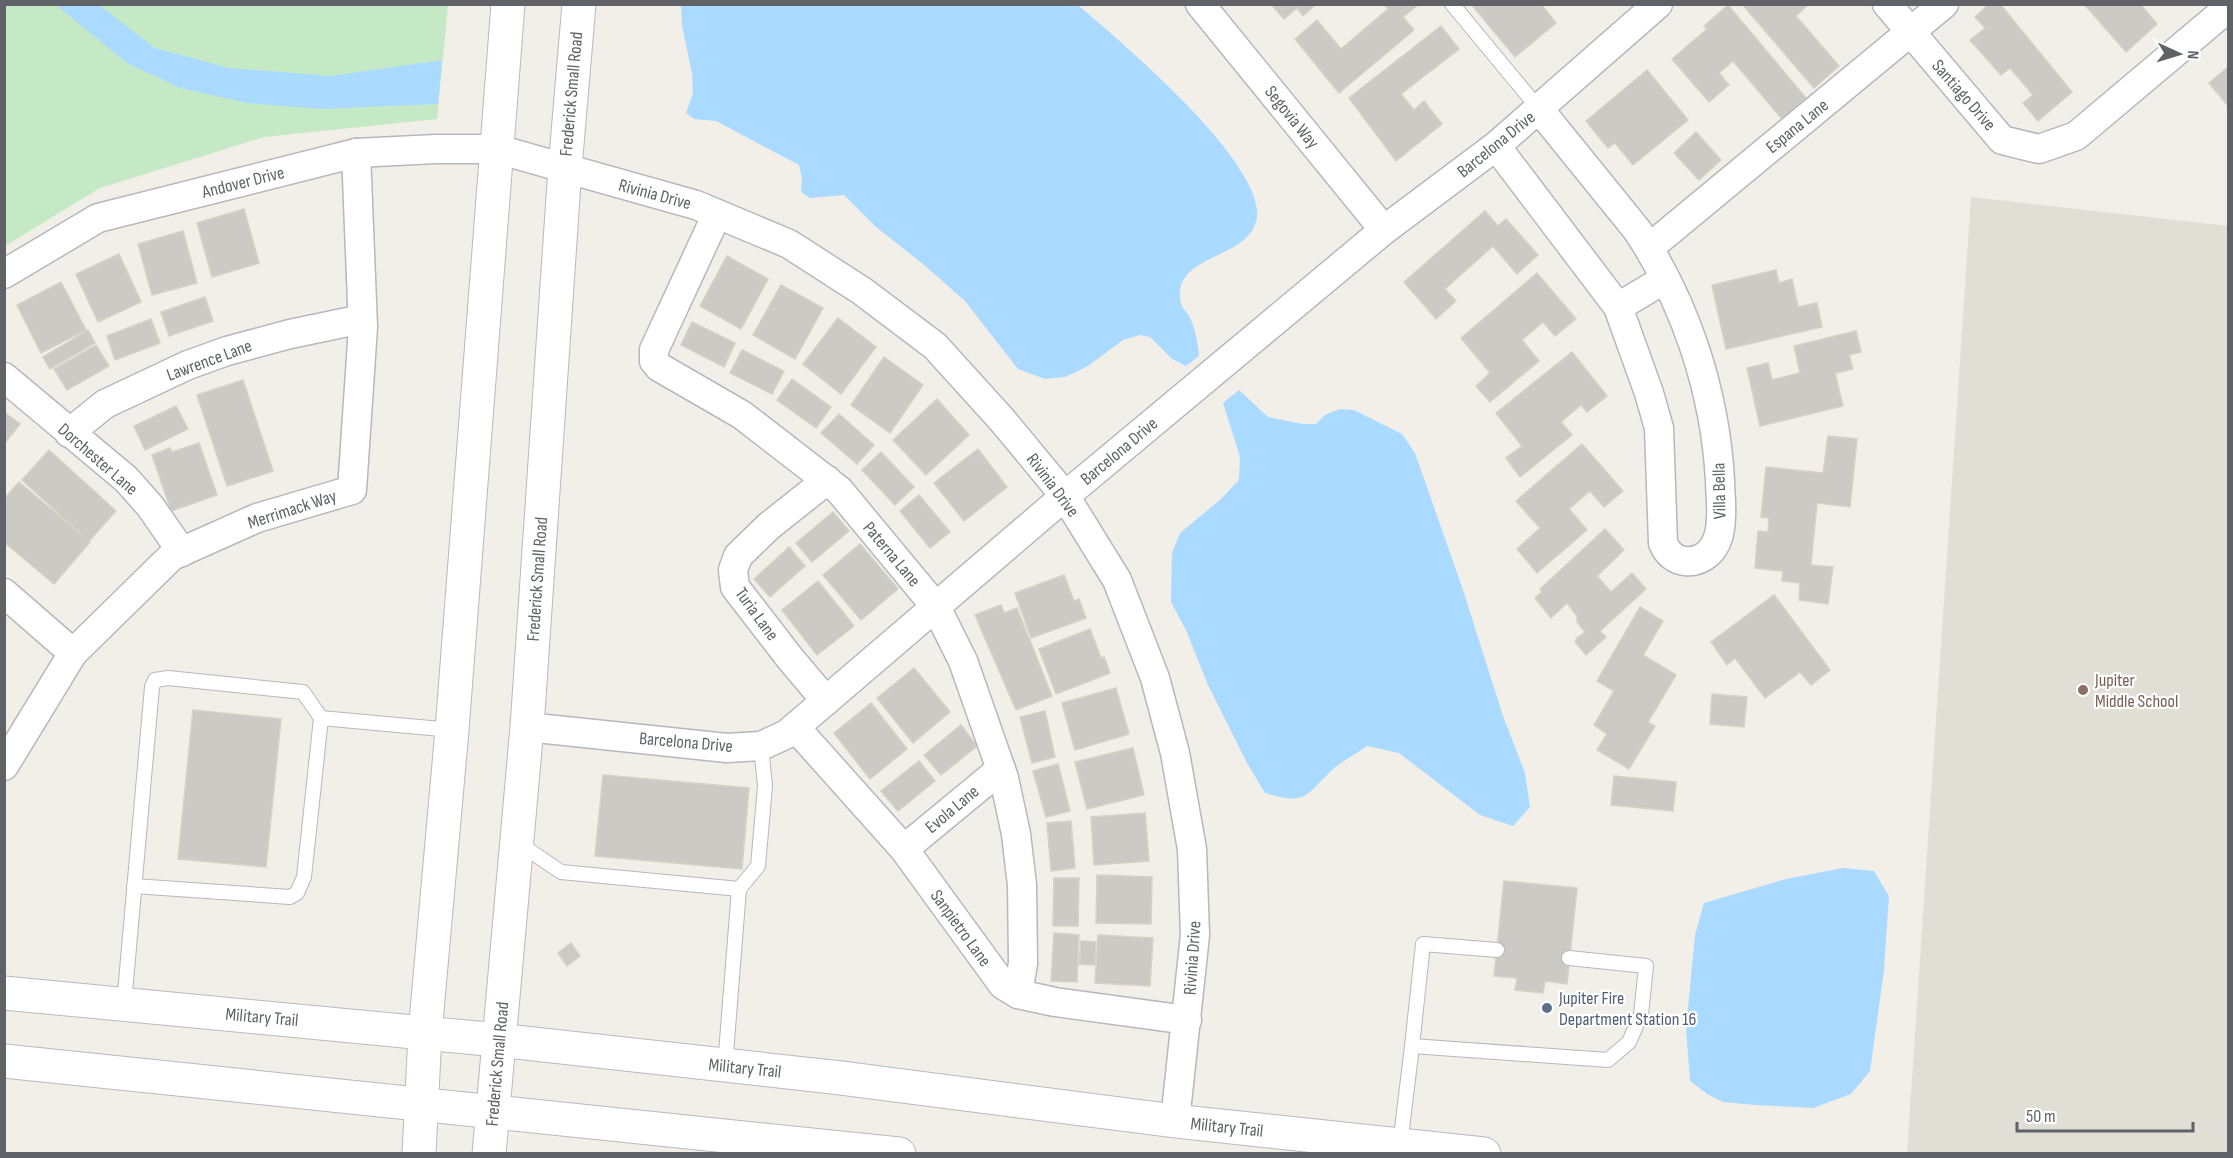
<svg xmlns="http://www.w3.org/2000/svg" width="2233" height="1158" viewBox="0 0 2233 1158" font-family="'Sofia Sans Condensed',sans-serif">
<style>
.education{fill:#e1ded6}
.green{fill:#c5e8c5}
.water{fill:#aadaff}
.building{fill:#cccac5;stroke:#d6d1c6;stroke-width:1.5}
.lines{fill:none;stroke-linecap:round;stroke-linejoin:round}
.lane-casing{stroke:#b5b8bc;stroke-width:16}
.street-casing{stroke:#b5b8bc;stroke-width:31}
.secondary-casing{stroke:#b6babf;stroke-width:35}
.lane{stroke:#fff;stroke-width:14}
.street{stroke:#fff;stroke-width:28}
.secondary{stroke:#fff;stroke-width:33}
.education-dot{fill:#8d6e63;stroke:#fff;stroke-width:2}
.service-dot{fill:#5c6f8a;stroke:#fff;stroke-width:2}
.labels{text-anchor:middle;stroke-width:4.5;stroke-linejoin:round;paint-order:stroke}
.street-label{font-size:18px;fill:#5f6368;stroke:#fff}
.education-label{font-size:18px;fill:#785e54;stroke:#fff;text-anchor:start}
.service-label{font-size:18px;fill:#4e5e75;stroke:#fff;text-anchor:start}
</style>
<rect width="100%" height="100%" fill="#f1efe8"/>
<path class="education" d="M1971,197L2228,226V1153H1907Z"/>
<path class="green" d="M5,5H448L437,119L264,137L100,188L5,246Z"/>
<g class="water">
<path d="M56,5H99L155,48L229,68L331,76L442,60L438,104L321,109L247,103L180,88L127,63Z"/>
<path d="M681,5H1078C1116,38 1278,172 1255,225C1241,259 1178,256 1180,296C1180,307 1184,308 1189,316C1195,327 1198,343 1199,356L1186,366L1172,359L1150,337L1140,335L1123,340L1088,366L1065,377L1045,379L1018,369L965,301L923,264L876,227L844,195L810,198L801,192L802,179L799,165L716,121L694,119L686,113L693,93L692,73L682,26Z"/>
<path d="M1239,390L1268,417L1303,424H1316L1325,415L1340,409L1354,410L1402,434L1415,453L1462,587L1503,716L1525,773L1530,807L1513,826L1480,815L1399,753L1367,746C1356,754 1342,761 1332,770C1304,797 1306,805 1265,793L1247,763L1208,685L1186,630L1171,602L1172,553L1180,533L1221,499L1239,480L1240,457L1223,403Z"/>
<path d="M1843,868L1874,871L1889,896L1884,970L1870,1071L1851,1094L1813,1108L1755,1105L1723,1102L1707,1094L1690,1081L1686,1028L1695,935L1704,903L1786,879Z"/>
</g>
<g class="building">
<path d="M1271,4H1316L1303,16L1297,8L1284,19Z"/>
<path d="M1384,4H1419L1403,17L1414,30L1339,93L1295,39L1317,20L1341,49L1388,9Z"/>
<path d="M1471,4H1541L1556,23L1515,57Z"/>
<path d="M1742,4H1809L1796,16L1839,66L1814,88Z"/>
<path d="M1989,4H2000L2072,92L2038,121L2023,103L2033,95L2010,68L2001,75L1970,40L1985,28L1975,17Z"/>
<path d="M2084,4H2140L2157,24L2126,52Z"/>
<path d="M1728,5L1806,98L1782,119L1733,61L1719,73L1729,85L1709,102L1672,59L1707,29L1704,26Z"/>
<path d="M1441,26L1459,49L1401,94L1414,110L1424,101L1442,124L1396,161L1349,98Z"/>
<path d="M2228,67V106L2209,83Z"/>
<path d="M1647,70L1688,120L1633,165L1615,143L1608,148L1586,121Z"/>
<path d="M1696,132L1721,160L1699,180L1674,153Z"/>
<path d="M244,209L259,263L212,277L197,223Z"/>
<path d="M1485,211L1498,226L1506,219L1538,255L1517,274L1493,246L1445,289L1456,301L1436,319L1404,282Z"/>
<path d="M183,231L197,283L152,295L138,244Z"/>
<path d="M119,254L141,302L98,322L76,274Z"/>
<path d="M727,256L768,279L741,329L700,306Z"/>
<path d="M1776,270L1779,283L1792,279L1798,307L1817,303L1822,327L1726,349L1712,285Z"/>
<path d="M1537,273L1576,319L1555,336L1543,322L1522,340L1539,361L1490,402L1476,386L1490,373L1461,338Z"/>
<path d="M61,282L86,330L41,353L17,305Z"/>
<path d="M781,285L823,308L795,359L753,335Z"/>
<path d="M205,297L213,321L169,336L161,312Z"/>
<path d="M838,318L876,347L841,394L803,364Z"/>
<path d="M151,319L160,343L115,360L107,336Z"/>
<path d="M692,322L735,343L724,367L681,345Z"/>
<path d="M88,330L95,343L50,369L43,357Z"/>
<path d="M1856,331L1861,352L1849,355L1853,369L1835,373L1843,406L1760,426L1747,368L1768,363L1772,380L1800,373L1794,346Z"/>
<path d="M96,345L109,366L67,390L54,369Z"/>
<path d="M742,350L784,371L772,394L730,373Z"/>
<path d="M1572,352L1607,396L1587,412L1581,405L1561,422L1572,435L1520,477L1506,458L1522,446L1496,413Z"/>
<path d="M884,357L923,385L890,433L851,405Z"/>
<path d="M792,379L831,407L816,428L777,400Z"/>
<path d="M243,380L273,471L227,486L197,395Z"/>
<path d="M937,399L969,435L926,475L893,440Z"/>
<path d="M176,406L188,429L145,450L134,426Z"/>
<path d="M4,412L20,424L4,444Z"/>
<path d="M839,414L874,445L857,464L821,433Z"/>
<path d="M1828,436L1857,439L1850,507L1817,503L1811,565L1833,567L1828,604L1799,600L1800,583L1782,581L1783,571L1755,568L1758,531L1768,532L1769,518L1761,517L1766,467L1823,473Z"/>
<path d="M199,443L217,495L171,511L152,455L170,448L172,452Z"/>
<path d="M1582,444L1623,491L1604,507L1590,491L1569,509L1587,530L1537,573L1517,549L1540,528L1516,501Z"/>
<path d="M978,449L1007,487L964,521L934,483Z"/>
<path d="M49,450L116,511L89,541L22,480Z"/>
<path d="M881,452L914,487L895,505L862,470Z"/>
<path d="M19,482L90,542L54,584L4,542V499Z"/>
<path d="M919,495L950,532L930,548L900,511Z"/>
<path d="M833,512L849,531L812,562L796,543Z"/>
<path d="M1605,529L1624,550L1597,576L1611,592L1632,573L1646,589L1600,631L1606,637L1586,655L1575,642L1577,638L1585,632L1577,622V616L1567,603L1551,618L1535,598L1542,592L1540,589Z"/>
<path d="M860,544L898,589L861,620L823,575Z"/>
<path d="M789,547L805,566L770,597L754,579Z"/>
<path d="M1064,575L1074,601L1079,599L1086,618L1031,638L1015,593Z"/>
<path d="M818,581L854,626L817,655L782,610Z"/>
<path d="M1774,595L1830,670L1811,685L1800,672L1765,698L1735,658L1727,665L1711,642Z"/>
<path d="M1001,605L1004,613L1017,608L1052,696L1016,710L975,615Z"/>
<path d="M1640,607L1663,621L1643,655L1676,675L1648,722L1655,726L1629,769L1597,750L1607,734L1594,725L1614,691L1597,681Z"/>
<path d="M1090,629L1101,658L1104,657L1110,673L1056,694L1039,649Z"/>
<path d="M914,668L950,712L913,743L877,698Z"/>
<path d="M1116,688L1129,734L1075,750L1062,703Z"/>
<path d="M1712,694L1747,697L1744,727L1710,724Z"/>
<path d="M871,703L907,749L870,779L834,733Z"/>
<path d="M193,710L281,719L266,867L178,859Z"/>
<path d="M1045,711L1055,757L1032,763L1020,717Z"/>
<path d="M961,725L977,746L941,775L924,755Z"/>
<path d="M1133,748L1144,795L1087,809L1075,762Z"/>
<path d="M919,761L935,781L898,811L881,791Z"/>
<path d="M1058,764L1070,811L1046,817L1033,771Z"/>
<path d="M603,775L749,788L742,869L595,856Z"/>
<path d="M1614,776L1676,782L1673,811L1611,805Z"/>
<path d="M1145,813L1149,861L1094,865L1091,817Z"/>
<path d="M1071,821L1075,868L1051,871L1047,823Z"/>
<path d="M1097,875L1152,877L1151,924L1096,923Z"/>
<path d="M1054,878H1079L1078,926H1053Z"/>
<path d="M1504,881L1577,888L1567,984L1545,981L1543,993L1515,990L1517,978L1494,976Z"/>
<path d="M1054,933L1079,935L1077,982L1051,981Z"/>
<path d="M1098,935L1153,938L1150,986L1095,983Z"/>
<path d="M1081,941L1096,942L1095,965L1079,964Z"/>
<path d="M571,943L580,956L567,966L558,953Z"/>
</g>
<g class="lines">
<defs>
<g id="lane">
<path d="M1452,4L1539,109"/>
<path d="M517,842L561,872L739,889L725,1066"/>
<path d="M134,886L290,897L297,893L304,877L321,718L452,730"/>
<path d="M739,889L758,866L765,786L761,746"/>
<path d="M124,1004L152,687L155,680L168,678L303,692L321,718"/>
<path d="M1412,1046L1423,944L1497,950"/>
<path d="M1400,1145L1412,1046L1608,1060L1629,1042L1641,1015L1646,966L1569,958"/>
</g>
<g id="street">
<path d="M1200,4L1384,230"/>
<path d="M1887,4L2002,140L2039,149L2076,136L2228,8"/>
<path d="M1496,146L1618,307L1649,393L1659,428L1663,543C1672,566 1699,567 1713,548C1719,539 1721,527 1721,517C1722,505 1720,492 1720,480C1715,392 1686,303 1637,230L1539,109"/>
<path d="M717,214L654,350V361L659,367L742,415L839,490L936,607L963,661L1004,778L1016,834L1022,885L1023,963L1018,994"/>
<path d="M1649,248L1944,4"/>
<path d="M4,274L98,218L356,153L436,149H497L696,205L789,244L862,291L935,346L1003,421L1065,496L1117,580L1155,678L1175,753L1192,849L1195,935L1175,1121"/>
<path d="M1618,307L1665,279"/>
<path d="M4,377L126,479L150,506L182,552"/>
<path d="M69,433L105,404L188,365L227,351L290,334L362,319"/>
<path d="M4,593L73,653"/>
<path d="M826,701L789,657L735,587L733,570L738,556L769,526L827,480"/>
<path d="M527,727L727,748L761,746L787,734L1065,496L1384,230L1496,146L1658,4"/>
<path d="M795,727L904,849L1003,985L1018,994L1055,1002L1187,1020"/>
<path d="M4,766L73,653L172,556L257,518L352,490L363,327L356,153"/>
<path d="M904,849L1001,769"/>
</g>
<g id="secondary">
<path d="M4,993L498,1040L841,1078L1175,1121L1484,1154"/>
<path d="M4,1061L899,1154"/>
<path d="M419,1154L425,1033L452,730L508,4"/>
<path d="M489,1154L527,727L565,168L579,4"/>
</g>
</defs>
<use href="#lane" class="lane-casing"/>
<use href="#street" class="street-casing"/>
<use href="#secondary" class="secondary-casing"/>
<use href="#lane" class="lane"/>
<use href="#street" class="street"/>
<use href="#secondary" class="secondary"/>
</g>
<circle class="education-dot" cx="2083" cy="690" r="6"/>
<circle class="service-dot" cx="1547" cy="1008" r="6"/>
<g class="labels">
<g class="street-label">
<text transform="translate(571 94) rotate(-85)" y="6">Frederick Small Road</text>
<text transform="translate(1964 95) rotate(49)" y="6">Santiago Drive</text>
<text transform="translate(1292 117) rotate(51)" y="6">Segovia Way</text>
<text transform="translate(1797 126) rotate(-39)" y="6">Espana Lane</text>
<text transform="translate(1496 144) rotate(-39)" y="6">Barcelona Drive</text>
<text transform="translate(243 182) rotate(-14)" y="6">Andover Drive</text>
<text transform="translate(655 194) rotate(15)" y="6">Rivinia Drive</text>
<text transform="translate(209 360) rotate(-20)" y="6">Lawrence Lane</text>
<text transform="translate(1119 451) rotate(-40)" y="6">Barcelona Drive</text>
<text transform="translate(98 459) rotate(41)" y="6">Dorchester Lane</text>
<text transform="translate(1053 485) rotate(53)" y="6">Rivinia Drive</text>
<text transform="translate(1719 491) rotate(-91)" y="6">Villa Bella</text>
<text transform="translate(292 509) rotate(-18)" y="6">Merrimack Way</text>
<text transform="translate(892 554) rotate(50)" y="6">Paterna Lane</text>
<text transform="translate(537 579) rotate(-86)" y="6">Frederick Small Road</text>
<text transform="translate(757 614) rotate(54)" y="6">Turia Lane</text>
<text transform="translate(686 742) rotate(5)" y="6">Barcelona Drive</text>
<text transform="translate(952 809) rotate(-40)" y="6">Evola Lane</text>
<text transform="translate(961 928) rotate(54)" y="6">Sanpietro Lane</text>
<text transform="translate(1192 958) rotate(-86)" y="6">Rivinia Drive</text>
<text transform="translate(262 1017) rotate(5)" y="6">Military Trail</text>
<text transform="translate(497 1064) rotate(-85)" y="6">Frederick Small Road</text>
<text transform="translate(745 1068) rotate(6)" y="6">Military Trail</text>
<text transform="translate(1227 1127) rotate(6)" y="6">Military Trail</text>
</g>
<g class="education-label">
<text x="2095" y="686">Jupiter<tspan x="2095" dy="21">Middle School</tspan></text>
</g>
<g class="service-label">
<text x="1559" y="1004">Jupiter Fire<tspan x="1559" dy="21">Department Station 16</tspan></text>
</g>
</g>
<rect width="2233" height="1158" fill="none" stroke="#5f6368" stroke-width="12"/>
<g transform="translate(2179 54) rotate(94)" stroke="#ffffff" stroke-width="4.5" paint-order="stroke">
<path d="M0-4.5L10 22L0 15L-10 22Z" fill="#5f6368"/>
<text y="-9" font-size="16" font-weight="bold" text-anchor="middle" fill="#5f6368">N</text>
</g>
<path d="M2017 1122v9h176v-9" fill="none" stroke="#5f6368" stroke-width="3"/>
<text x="2026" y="1122" font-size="18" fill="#5f6368" stroke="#ffffff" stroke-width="4.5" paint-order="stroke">50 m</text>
</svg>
